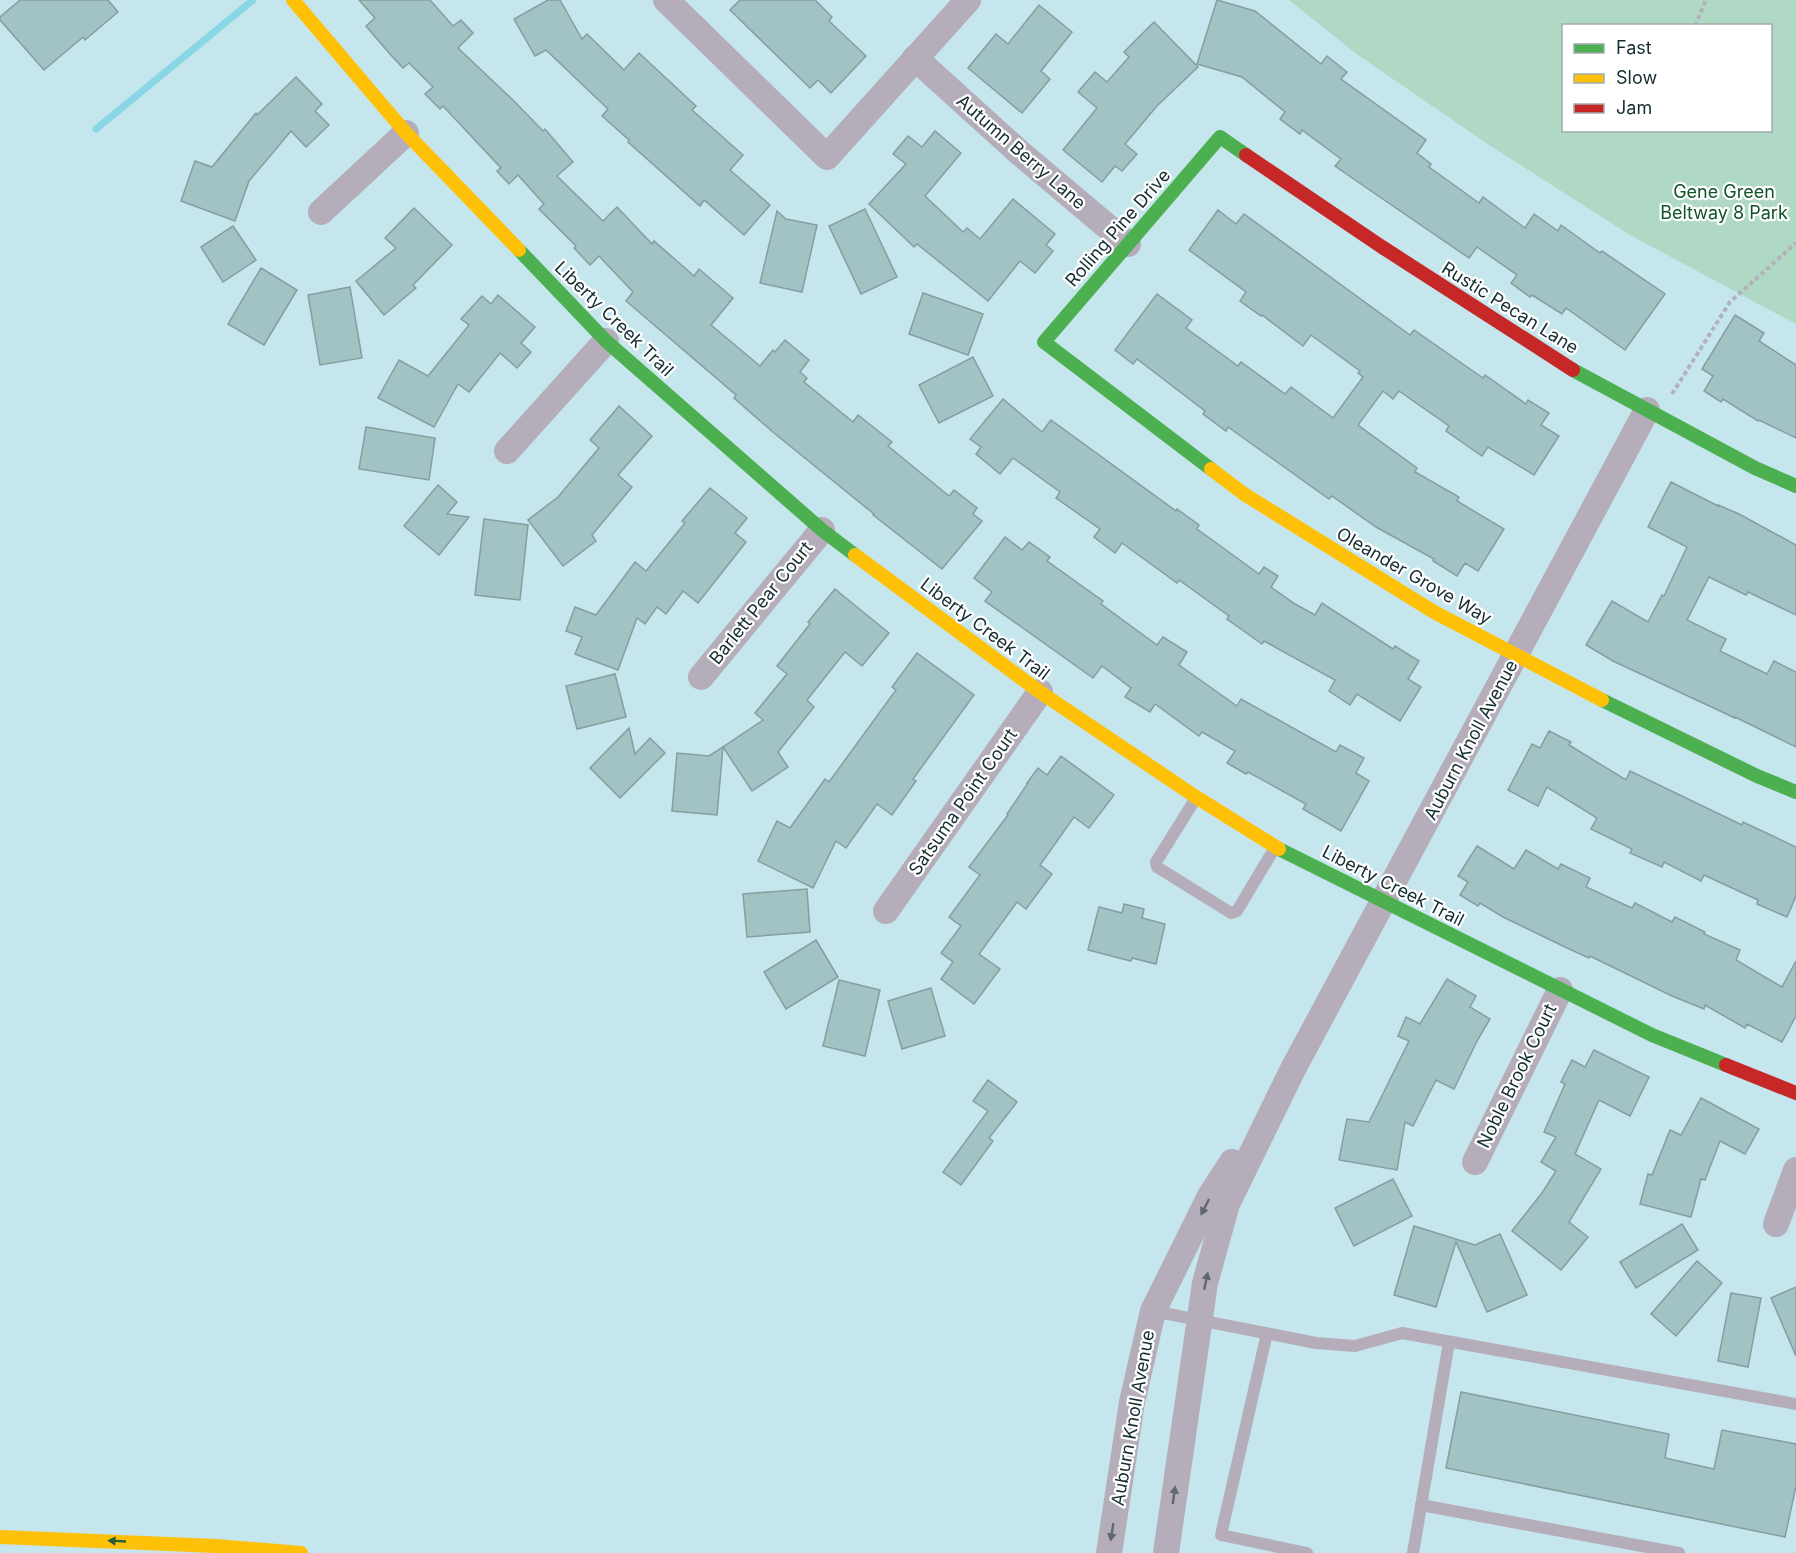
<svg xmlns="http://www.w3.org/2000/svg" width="1796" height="1553" viewBox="0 0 1796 1553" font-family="Inter,sans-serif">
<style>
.green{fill:#afd8c5;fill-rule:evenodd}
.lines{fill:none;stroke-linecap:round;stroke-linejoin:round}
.stream{stroke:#89d7e4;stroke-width:7}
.building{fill:#a1c3c4;stroke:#849ea1;stroke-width:1.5}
.path{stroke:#b0b3bc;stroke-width:4;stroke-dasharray:4.5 3;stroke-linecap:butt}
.lane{stroke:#b5aeba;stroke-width:12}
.street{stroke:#b5aeba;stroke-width:26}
.fast{stroke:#4caf50;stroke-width:14}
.slow{stroke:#ffc107;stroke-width:14}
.jam{stroke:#c62828;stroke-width:14}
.oneway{fill:#5e686f}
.oneway2{fill:#295b3c}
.labels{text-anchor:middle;stroke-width:4.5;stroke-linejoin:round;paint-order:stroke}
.street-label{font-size:18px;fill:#162e32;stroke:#fff}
.park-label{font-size:18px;fill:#0f5326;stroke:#fff}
</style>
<rect width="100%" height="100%" fill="#c4e6ec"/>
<path class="green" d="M1289,0H1796V324L1630,235L1489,145L1358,55ZM1564,26H1770V130H1564Z"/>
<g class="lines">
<path class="stream" d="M96,129L253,0"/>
</g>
<g class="building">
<path d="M20,0H108L118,12L85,40L83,37L44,70L0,20V17Z"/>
<path d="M359,0H430L453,26L461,20L473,33L458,48L515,102L543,131L545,129L573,162L557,176L603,221L617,207L652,244L654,241L694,276L699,269L733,298L711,325L760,366L773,350L775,352L785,340L809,360L800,372L807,378L804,382L853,422L858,415L892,442L888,446L949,496L954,490L977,508L973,514L982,521L942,569L891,529L873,515L874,514L774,433L734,398L736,395L626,301L633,292L599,256L590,265L574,248L576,246L539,209L544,204L518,175L509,184L497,171L501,168L443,106L440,109L425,94L433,87L409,63L403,68L389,53L366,26L375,18Z"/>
<path d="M548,0H560L582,39L587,34L624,70L639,53L696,106L692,110L743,155L730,170L770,205L744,235L704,200L700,206L628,142L629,140L602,116L608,109L546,50L535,56L514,19Z"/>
<path d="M740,0H815L832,17L829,21L866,56L831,93L818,80L810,88L730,10Z"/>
<path d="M1217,0L1255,11L1321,64L1327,56L1347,72L1341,79L1426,140L1417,153L1431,164L1429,167L1479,203L1483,197L1525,228L1534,214L1558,231L1561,225L1600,253L1602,251L1665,294L1625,350L1566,308L1562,314L1532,295L1530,297L1511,283L1517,275L1477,247L1469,258L1355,180L1335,166L1341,159L1302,130L1300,134L1280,119L1285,112L1242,77L1197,64Z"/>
<path d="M1039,5L1072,32L1041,71L1050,79L1022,113L968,68L996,34L1008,44Z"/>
<path d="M1154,22L1198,67L1157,106L1125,144L1137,154L1122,171L1115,166L1102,182L1063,150L1097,108L1078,92L1095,72L1107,82L1129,57L1124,52Z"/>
<path d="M296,77L322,104L315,111L329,125L306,147L291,131L249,181L235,221L181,201L195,161L212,167L256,113L257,115Z"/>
<path d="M935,131L961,153L925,196L963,232L967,228L980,239L1013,199L1055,234L1046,245L1053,251L1035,273L1020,261L988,301L917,244L914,247L869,204L906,164L893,154L908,136L922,147Z"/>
<path d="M414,208L452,245L413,285L416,288L384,315L356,281L396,248L385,238Z"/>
<path d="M865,209L897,277L861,294L829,226Z"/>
<path d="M1218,210L1236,224L1244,214L1410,335L1414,330L1483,378L1485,375L1526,404L1528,400L1549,413L1541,425L1559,436L1534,475L1488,447L1482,456L1446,431L1449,426L1399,391L1393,399L1383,391L1358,425L1417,468L1415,472L1459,497L1457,501L1504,529L1478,571L1465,563L1457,576L1433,561L1434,559L1376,527L1332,496L1329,499L1228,427L1226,431L1203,414L1205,411L1137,359L1133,364L1115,350L1157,294L1192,320L1186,328L1238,366L1241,362L1285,394L1291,387L1333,418L1363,377L1358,373L1360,371L1311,335L1303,346L1262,315L1261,316L1240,301L1246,292L1189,250Z"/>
<path d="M777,211L786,219L817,225L802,292L760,283Z"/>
<path d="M233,226L256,260L223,282L201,247Z"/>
<path d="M261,268L297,290L264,345L228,324Z"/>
<path d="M350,287L362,358L320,365L308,295Z"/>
<path d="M923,293L983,314L968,355L909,334Z"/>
<path d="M498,295L535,327L521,343L531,352L517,368L500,353L469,392L458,384L434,427L378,398L399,360L428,376L469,325L461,319L482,296L491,304Z"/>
<path d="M1735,315L1764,333L1759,341L1796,365V438L1759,420L1758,421L1723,399L1721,402L1704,391L1713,376L1702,369Z"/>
<path d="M973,357L993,396L939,423L919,385Z"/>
<path d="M1003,399L1042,432L1051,420L1176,511L1177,509L1199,525L1197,529L1259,574L1264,567L1278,576L1271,587L1295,604L1315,615L1322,603L1393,649L1395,646L1419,661L1408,679L1421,687L1400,721L1357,694L1350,705L1329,691L1335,680L1264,641L1262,644L1227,619L1229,616L1179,580L1177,583L1122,543L1115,553L1094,537L1100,529L1056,498L1060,492L1013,458L1000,474L976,454L981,447L970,439Z"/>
<path d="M619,406L652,436L618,475L632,487L592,535L596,541L563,566L528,520L558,497L599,448L590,440Z"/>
<path d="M366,427L435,438L429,480L359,469Z"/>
<path d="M1671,482L1718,506V505L1739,514L1796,545V615L1748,592L1746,595L1709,577L1687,620L1726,639L1720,651L1767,674L1774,661L1796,672V747L1735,717V718L1613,661L1586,645L1612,601L1648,622L1662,595L1664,596L1687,547L1648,527Z"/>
<path d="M438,485L457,502L447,514L469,517L439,555L404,526Z"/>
<path d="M710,488L747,518L735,533L746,542L698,603L683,591L666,614L657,607L645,624L637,618L618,670L575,654L582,637L566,631L575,607L596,615L635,562L646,571L685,523L682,521Z"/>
<path d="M484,519L528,525L520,600L475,595Z"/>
<path d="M1005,537L1022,550L1029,542L1050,557L1047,561L1103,601L1101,604L1157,645L1163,637L1187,652L1179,665L1237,706L1241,699L1336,752L1340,745L1364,758L1356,773L1369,781L1341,831L1303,809L1306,804L1248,772L1246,774L1227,763L1235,751L1202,732L1199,736L1155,704L1150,712L1125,697L1131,688L1102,666L1093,678L985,601L992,592L974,578Z"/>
<path d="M835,589L889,633L862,666L845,652L807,700L814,707L778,752L788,767L752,791L723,747L763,720L755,713L787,674L777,666L810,624L808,622Z"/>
<path d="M917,653L974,695L913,779L916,781L892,815L877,804L846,848L836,841L813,888L758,861L777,821L790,828L825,779L829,782L896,690L892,687Z"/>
<path d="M615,674L626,717L577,729L566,686Z"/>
<path d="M629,728L635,754L650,738L665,753L620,798L590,768Z"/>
<path d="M1549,731L1571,742L1569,745L1626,780L1630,771L1742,825L1743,822L1796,847V896L1787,917L1757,904L1758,900L1704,875L1701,881L1664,862L1662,867L1630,853L1632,849L1591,829L1597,818L1547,787L1538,806L1508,790L1532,744L1540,748Z"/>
<path d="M723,747L717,815L672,811L677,753L709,756Z"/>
<path d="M1061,756L1114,795L1089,828L1074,817L1040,865L1052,874L1026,909L1017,902L979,954L1000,969L974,1004L941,979L953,962L941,953L961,926L949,917L980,875L969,867L1008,815L1007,814L1028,783H1027L1038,768L1047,775Z"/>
<path d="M1477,846L1514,869L1526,850L1558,869L1561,864L1590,878L1586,887L1632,908L1635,903L1672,922L1675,917L1705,932L1704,934L1740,950L1736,960L1782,987L1796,961V1016L1782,1042L1747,1024L1745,1028L1705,1005L1704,1009L1672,996L1590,956L1589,958L1567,948L1503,917L1480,903L1478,906L1460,895L1468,882L1458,876Z"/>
<path d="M807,889L810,932L747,937L743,894Z"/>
<path d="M1124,904L1144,909L1142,918L1165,924L1156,964L1132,958L1131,961L1088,950L1099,907L1122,913Z"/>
<path d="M816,940L838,977L786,1009L764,972Z"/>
<path d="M1447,979L1476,996L1470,1007L1490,1019L1477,1041L1454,1089L1436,1080L1413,1126L1405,1122L1397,1170L1339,1160L1347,1119L1369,1122L1409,1041L1398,1036L1406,1017L1420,1024Z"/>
<path d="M839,980L880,990L865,1056L823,1046Z"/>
<path d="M931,988L945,1036L902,1049L888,1001Z"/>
<path d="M1594,1050L1649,1077L1630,1116L1599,1100L1575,1154L1601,1169L1569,1222L1588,1237L1561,1270L1512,1231L1542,1193L1556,1171L1541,1162L1556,1137L1544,1132L1565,1084L1561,1082L1572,1060L1585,1067Z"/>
<path d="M988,1080L1017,1102L989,1138L993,1141L961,1185L943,1172L988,1111L973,1101Z"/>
<path d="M1701,1098L1759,1129L1745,1154L1720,1141L1705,1180L1701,1179L1691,1217L1640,1204L1648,1174L1652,1175L1670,1130L1681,1135Z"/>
<path d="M1393,1179L1412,1216L1354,1246L1335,1208Z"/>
<path d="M1682,1224L1698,1250L1636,1288L1620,1262Z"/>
<path d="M1414,1226L1475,1245L1500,1234L1527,1295L1487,1312L1456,1242L1436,1307L1394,1295Z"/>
<path d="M1697,1261L1722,1283L1676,1336L1651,1314Z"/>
<path d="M1796,1287V1356L1771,1298Z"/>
<path d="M1731,1293L1761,1298L1748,1367L1718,1361Z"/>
<path d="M1461,1392L1669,1434L1665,1458L1714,1469L1722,1430L1796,1444V1486L1785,1537L1446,1468Z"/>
</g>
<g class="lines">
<g class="path">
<path d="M1695,26L1706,0"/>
<path d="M1672,394L1730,302L1796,243"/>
</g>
<g class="lane">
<path d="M1196,798L1156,862L1157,867L1231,913L1237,911L1274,849"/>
<path d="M1153,1311L1316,1343L1355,1346L1402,1333L1796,1404"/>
<path d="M1267,1333L1221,1535L1307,1553"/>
<path d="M1421,1505L1679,1553"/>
<path d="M1413,1553L1449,1342"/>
</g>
<g class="street">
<path d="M666,0L827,157L968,0"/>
<path d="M915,58L1020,153L1128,244"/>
<path d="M321,212L406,133"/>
<path d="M507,451L606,341"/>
<path d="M701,677L822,530"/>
<path d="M886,911L1040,692"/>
<path d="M1475,1162L1560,990"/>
<path d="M1776,1224L1796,1170"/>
<path d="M1109,1553L1132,1402L1153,1311L1210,1196L1232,1162"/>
<path d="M1166,1553L1205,1283L1227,1204L1293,1069L1647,410"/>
</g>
<g class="fast">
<path d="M519,250L606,341L822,530L855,555"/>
<path d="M1573,370L1755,468L1796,486"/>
<path d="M1211,469L1044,342L1220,137L1246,155"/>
<path d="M1602,700L1757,776L1796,792"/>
<path d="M1279,849L1652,1035L1726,1065"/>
</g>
<g class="slow">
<path d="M293,0L406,133L519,250"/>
<path d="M1211,469L1244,494L1434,612L1602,700"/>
<path d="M855,555L1040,692L1196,797L1279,849"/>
<path d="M0,1537L216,1546L301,1553"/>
</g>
<g class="jam">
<path d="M1246,155L1382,247L1573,370"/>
<path d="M1726,1065L1796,1093"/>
</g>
</g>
<defs><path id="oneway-solid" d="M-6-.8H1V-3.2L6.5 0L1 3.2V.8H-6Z" transform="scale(1.5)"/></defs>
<g class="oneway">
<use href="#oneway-solid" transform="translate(1205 1207) rotate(117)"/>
<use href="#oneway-solid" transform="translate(1206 1281) rotate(-78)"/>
<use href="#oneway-solid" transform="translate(1174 1495) rotate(-82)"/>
<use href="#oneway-solid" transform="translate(1112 1532) rotate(99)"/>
</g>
<use class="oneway2" href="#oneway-solid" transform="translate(117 1541) rotate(-177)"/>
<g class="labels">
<g class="street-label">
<text transform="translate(1021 152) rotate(41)" y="6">Autumn Berry Lane</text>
<text transform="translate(1118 228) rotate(-49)" y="6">Rolling Pine Drive</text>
<text transform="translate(1510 308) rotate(32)" y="6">Rustic Pecan Lane</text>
<text transform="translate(614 319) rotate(44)" y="6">Liberty Creek Trail</text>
<text transform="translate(1414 576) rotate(30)" y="6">Oleander Grove Way</text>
<text transform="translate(761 603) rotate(-51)" y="6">Barlett Pear Court</text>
<text transform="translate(985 629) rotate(37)" y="6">Liberty Creek Trail</text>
<text transform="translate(1471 740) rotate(-62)" y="6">Auburn Knoll Avenue</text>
<text transform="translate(963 802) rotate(-55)" y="6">Satsuma Point Court</text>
<text transform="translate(1393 886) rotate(27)" y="6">Liberty Creek Trail</text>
<text transform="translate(1517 1076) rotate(-64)" y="6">Noble Brook Court</text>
<text transform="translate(1133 1418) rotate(-80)" y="6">Auburn Knoll Avenue</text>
</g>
<g class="park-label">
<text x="1724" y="198">Gene Green<tspan x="1724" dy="21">Beltway 8 Park</tspan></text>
</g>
</g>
<rect x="1562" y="24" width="210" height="108" fill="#ffffff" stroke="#a2abad" stroke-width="1.5"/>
<rect x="1574" y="44" width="30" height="9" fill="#4caf50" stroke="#a2abad" stroke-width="1.5"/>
<text x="1616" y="54" font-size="18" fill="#162e32">Fast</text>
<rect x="1574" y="74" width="30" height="9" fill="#ffc107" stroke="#a2abad" stroke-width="1.5"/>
<text x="1616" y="84" font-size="18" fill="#162e32">Slow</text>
<rect x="1574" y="104" width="30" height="9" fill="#c62828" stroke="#a2abad" stroke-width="1.5"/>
<text x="1616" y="114" font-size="18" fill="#162e32">Jam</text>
</svg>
